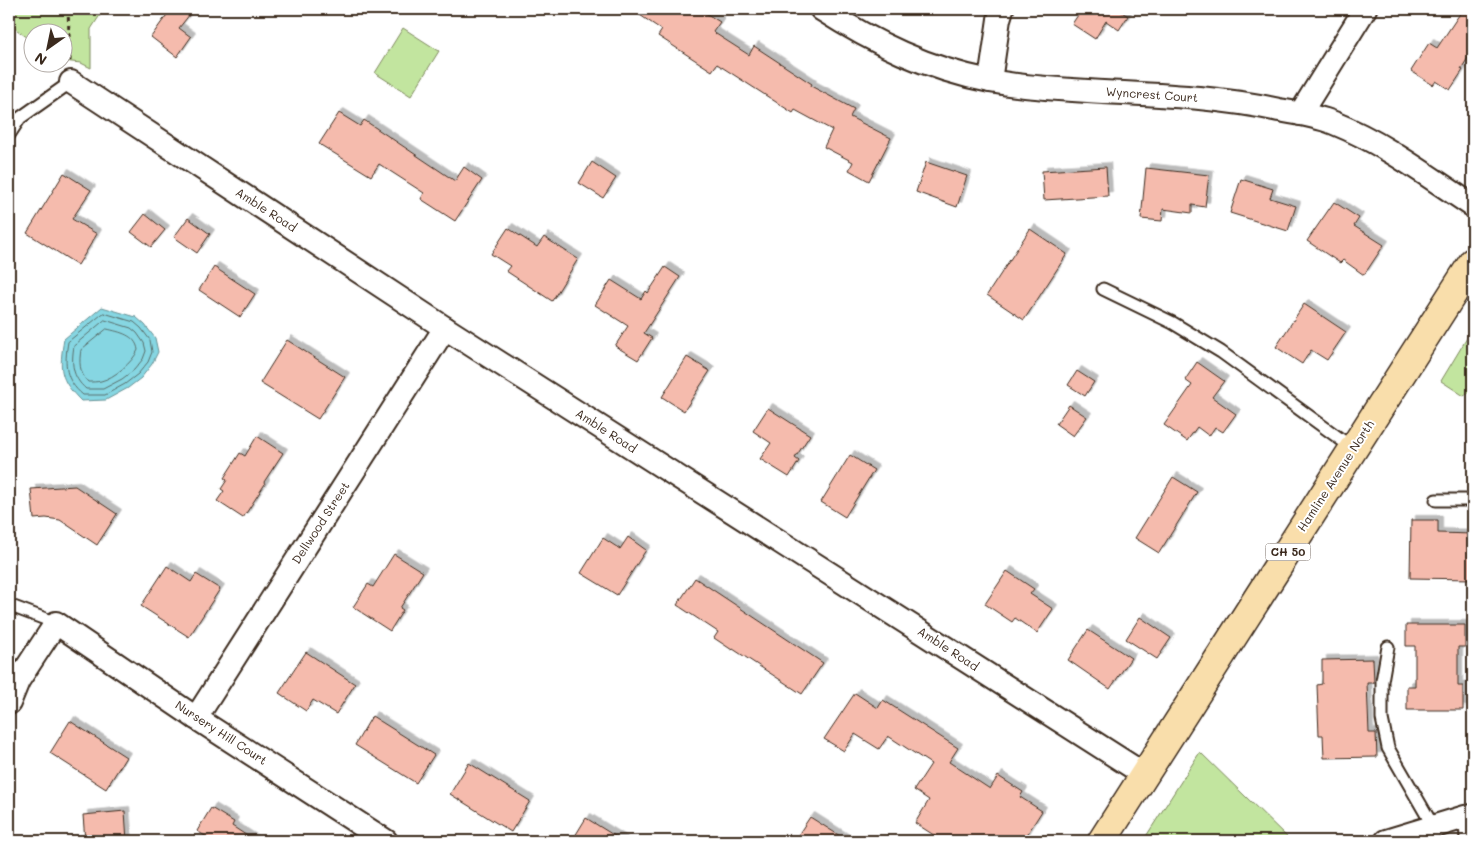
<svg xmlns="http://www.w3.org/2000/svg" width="1482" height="850" viewBox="0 0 1482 850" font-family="Mali,sans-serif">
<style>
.green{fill:#c2e59f;stroke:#7e885e}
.water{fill:#86d6e2;stroke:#689194}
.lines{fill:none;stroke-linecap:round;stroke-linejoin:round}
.shore{stroke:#596f6c;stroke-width:1}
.building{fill:#f5bbad;stroke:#3b2a1e;filter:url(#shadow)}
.service-casing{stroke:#3b2a1e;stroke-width:15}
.minor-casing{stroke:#3b2a1e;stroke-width:26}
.primary-casing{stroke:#3b2a1e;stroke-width:31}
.path{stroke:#3b2a1e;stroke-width:3;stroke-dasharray:4 4;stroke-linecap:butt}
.service{stroke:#fff;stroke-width:11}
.minor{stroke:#fff;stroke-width:22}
.primary{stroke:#f9deab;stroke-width:28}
.labels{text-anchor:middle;stroke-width:4;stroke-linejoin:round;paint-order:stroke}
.shield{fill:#fff;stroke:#766a62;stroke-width:1}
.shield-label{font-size:11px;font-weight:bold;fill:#3b2a1e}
.street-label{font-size:12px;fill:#3b2a1e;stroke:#fff}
</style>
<defs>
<filter id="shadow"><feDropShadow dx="4.5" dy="-4.5" stdDeviation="0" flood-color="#0004"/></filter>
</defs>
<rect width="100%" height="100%" fill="#fff"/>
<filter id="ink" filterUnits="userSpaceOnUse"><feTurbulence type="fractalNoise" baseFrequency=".02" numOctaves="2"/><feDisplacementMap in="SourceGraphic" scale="10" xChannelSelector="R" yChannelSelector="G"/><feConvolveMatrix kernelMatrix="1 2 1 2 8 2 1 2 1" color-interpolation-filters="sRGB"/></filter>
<g filter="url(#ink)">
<g class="green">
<path d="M9,9H104L91,29V68L81,63L63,61L62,32H32V41L9,24Z"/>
<path d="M403,28L439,51L411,96L375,73Z"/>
<path d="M1473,328V390L1464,396L1441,381Z"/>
<path d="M1200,752L1291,841H1143Z"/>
</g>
<path class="water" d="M102,307L136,317L145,325L155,338L158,352L152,364L141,378L128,388L106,400L81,401C59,379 59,369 64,339Z"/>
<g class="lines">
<g class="shore">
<path d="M104,313L134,322L141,328L150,340L152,352L148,362L138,374L125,384L105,395H83C65,380 64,365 68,342Z"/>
<path d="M105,320L131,328L137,333L144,343L146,351L143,359L134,370L122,379L103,389H86C72,377 71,363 74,346Z"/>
<path d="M107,329C120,332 136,335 138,350C133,362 114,378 101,381C97,382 92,382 88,382C79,373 79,361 81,350Z"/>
</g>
</g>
<g class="building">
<path d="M171,9H194L179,28L191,37L177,57L151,37Z"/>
<path d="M631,9H699L720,22L713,32L749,55L754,46L812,84L811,86L854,109L850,117L891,138L869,181L849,170L853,162L824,147L832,130L795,110L793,113L717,64L712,71L658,36L662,30Z"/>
<path d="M1082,9H1117L1128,16L1119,30L1106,21L1095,39L1072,24Z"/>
<path d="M1463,9H1473V50L1461,69L1463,70L1450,90L1436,81L1433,85L1411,71L1429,43L1437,48Z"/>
<path d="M339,113L360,126L364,120L455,181L464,167L482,180L455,221L421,199L424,193L379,164L371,176L319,144Z"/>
<path d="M592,162L616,178L603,198L579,183Z"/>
<path d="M926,162L967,176L957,207L916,192Z"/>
<path d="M1106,167L1108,196L1044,200L1042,171Z"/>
<path d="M1146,168L1209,175L1205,207L1192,205V213L1163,209L1162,221L1141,219Z"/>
<path d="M64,173L91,190L72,219L97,234L78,265L27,233Z"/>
<path d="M1241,179L1273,189L1270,198L1296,206L1288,231L1230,213Z"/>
<path d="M1334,202L1359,218L1354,226L1384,245L1364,275L1343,260L1340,263L1307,241Z"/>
<path d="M145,214L165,230L151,247L131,232Z"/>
<path d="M188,218L210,234L197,253L174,237Z"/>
<path d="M508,228L537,247L544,237L578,259L552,301L506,271L510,266L491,254Z"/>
<path d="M1030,229L1067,254L1024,320L987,295Z"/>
<path d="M214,267L255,294L240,317L199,290Z"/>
<path d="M665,267L680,277L644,333L652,338L638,360L615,346L628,326L595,305L611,280L641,299L646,291L648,293Z"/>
<path d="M1304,304L1346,332L1327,360L1311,350L1302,364L1276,347Z"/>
<path d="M287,340L345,377L318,419L260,383Z"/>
<path d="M687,357L710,371L684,411L662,397Z"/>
<path d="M1197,362L1224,381L1212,397L1236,414L1223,432L1215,427L1209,436L1197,427L1187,441L1164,425L1192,385L1185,380Z"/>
<path d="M1077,371L1094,382L1085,396L1068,385Z"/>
<path d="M1069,405L1087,417L1073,436L1056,424Z"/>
<path d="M768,408L810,435L795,458L799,461L789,477L760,459L771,443L753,431Z"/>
<path d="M257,436L283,453L264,482L265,484L243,518L217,501L224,491L221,489L227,480L224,478L240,453L245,456Z"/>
<path d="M850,455L874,470L845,517L821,502Z"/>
<path d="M1173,477L1197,492L1159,553L1135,538Z"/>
<path d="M75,486L117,514L97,545L60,520L46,518L34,519L31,489Z"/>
<path d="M1411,520H1438V533L1473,534V579L1410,578Z"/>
<path d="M628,537L646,550L617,595L581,573L603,538L620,549Z"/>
<path d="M394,554L423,572L400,608L403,610L390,631L353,607L368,584L373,587Z"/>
<path d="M167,566L191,582L196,574L220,589L189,637L141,606Z"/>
<path d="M1007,571L1034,589L1030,594L1053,609L1037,633L1015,618L1012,622L985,604Z"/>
<path d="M695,578L823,663L802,694L733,649L732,650L714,638L718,632L677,605Z"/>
<path d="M1140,617L1171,638L1157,659L1126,639Z"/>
<path d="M1406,625H1465V647H1458V686H1463V710H1407V686H1415V646H1406Z"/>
<path d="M1088,630L1131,658L1110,689L1068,660Z"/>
<path d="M306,652L355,684L336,714L313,700L306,711L279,693Z"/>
<path d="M1373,659L1374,683H1367L1369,733H1376L1377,757L1324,758L1323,735H1319L1317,685L1322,684V660Z"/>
<path d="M855,693L878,708L883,700L958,748L949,762L990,789L998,776L1023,792L1020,797L1042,811L1023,841H943L915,823L929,800L914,790L931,764L888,736L879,749L855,734L844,751L824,739Z"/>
<path d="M372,716L434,755L416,783L355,745Z"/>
<path d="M70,721L126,757L106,789L50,753Z"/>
<path d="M469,763L530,801L511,832L450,794Z"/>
<path d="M211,808L234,822L232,826L255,841H213L197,831Z"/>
<path d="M125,811L127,841H85L83,815Z"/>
<path d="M810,817L848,841H794Z"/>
<path d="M586,818L623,841H572Z"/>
</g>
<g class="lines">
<defs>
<g id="service">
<path d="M9,135L20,118L71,82"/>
<path d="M1103,289L1173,323L1221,352L1354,449"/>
<path d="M1436,500H1473"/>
<path d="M11,606L56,623"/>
<path d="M1388,647L1382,681V719L1388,748L1433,826"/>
<path d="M1465,817L1466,841"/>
</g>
<g id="minor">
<path d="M821,9C874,43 928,69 990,81C1022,87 1055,89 1088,91C1152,95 1216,96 1279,110C1297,113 1317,116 1334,123C1384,143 1429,177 1473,206"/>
<path d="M990,81L999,19L1002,9"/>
<path d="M71,82L445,328L1145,775"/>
<path d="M1300,114L1365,9"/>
<path d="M9,703L18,681L56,623L196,718L386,841"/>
<path d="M196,718L445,328"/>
<path d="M1386,841L1465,817L1473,816"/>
</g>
<path id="primary" d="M1102,841L1473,262"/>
</defs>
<use href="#service" class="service-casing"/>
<use href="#minor" class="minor-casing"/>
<use href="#primary" class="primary-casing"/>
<path class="path" d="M68,9L70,61"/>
<use href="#service" class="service"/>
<use href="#minor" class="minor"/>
<use href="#primary" class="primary"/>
</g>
</g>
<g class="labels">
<rect class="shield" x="1265.5" y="543.5" width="45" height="17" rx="4"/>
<g class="shield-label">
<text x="1288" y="556">CH 50</text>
</g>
<g class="street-label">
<text transform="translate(1152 95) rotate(4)" y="4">Wyncrest Court</text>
<text transform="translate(266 210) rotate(33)" y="4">Amble Road</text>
<text transform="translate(606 431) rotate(33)" y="4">Amble Road</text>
<text transform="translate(1336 476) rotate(-57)" y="4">Hamline Avenue North</text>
<text transform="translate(321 523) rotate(-57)" y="4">Dellwood Street</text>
<text transform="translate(948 649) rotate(33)" y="4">Amble Road</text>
<text transform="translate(221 733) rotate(33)" y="4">Nursery Hill Court</text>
</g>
</g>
<rect width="1482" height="850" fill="none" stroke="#fff" stroke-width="30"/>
<rect x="15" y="15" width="1452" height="820" fill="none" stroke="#3b2a1e" stroke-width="2" filter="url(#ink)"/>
<g transform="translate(48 48) rotate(213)"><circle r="24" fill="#ffffff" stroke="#b1aaa5"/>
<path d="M0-4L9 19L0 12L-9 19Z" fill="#3b2a1e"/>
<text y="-8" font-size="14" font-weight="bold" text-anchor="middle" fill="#3b2a1e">N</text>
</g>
</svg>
